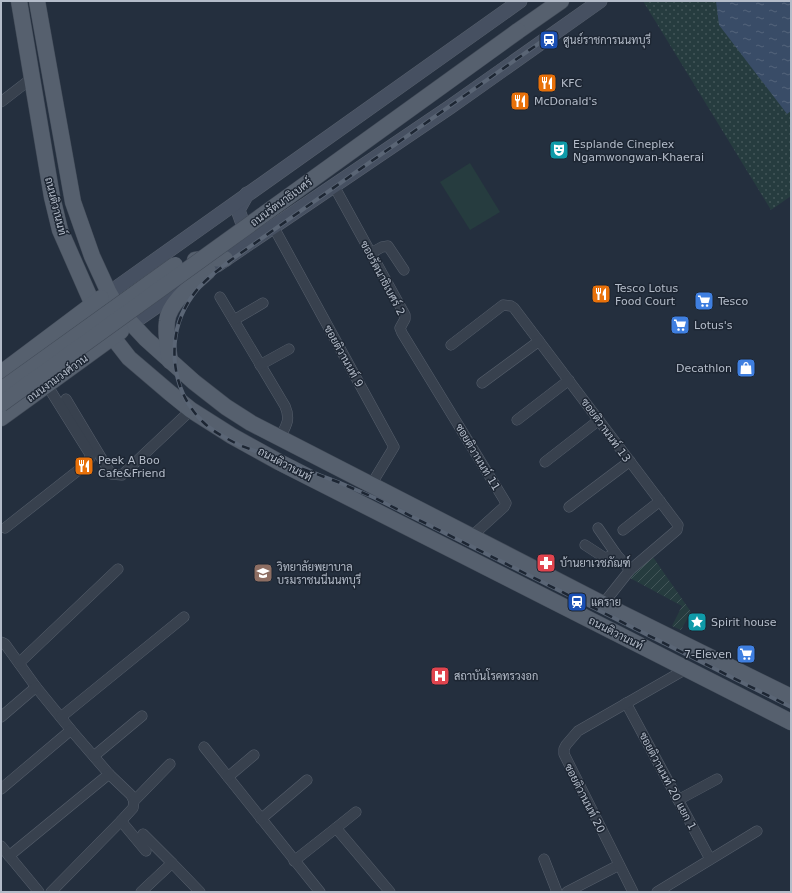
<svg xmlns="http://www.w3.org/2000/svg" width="792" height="893" viewBox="0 0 792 893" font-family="'DejaVu Sans',Sarabun,sans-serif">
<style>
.grass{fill:#263c3f}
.park{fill:url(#park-dots)}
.garden{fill:url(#garden-furrows)}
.water{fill:url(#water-ripples)}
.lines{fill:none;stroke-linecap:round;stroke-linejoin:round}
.minor-casing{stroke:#565f6c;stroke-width:11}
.secondary-casing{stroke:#565f6c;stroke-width:15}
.primary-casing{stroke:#414a57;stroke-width:17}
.minor{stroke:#38414e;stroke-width:10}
.secondary{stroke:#465061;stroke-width:14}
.primary{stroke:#56606e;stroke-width:16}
.rail-casing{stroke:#5a6575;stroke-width:4}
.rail{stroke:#1d2633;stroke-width:2.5;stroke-dasharray:8;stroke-linecap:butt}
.primary-bridge-casing{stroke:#414a57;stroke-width:17;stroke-linecap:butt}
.primary-bridge{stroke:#56606e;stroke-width:16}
.labels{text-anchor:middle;stroke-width:3;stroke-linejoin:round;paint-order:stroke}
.poi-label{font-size:11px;fill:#b4bcc9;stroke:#1d2633;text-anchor:start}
.street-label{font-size:11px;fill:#b4bcc9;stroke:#1d2633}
</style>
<defs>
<pattern id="park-dots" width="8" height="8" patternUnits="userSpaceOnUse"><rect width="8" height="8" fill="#263c3f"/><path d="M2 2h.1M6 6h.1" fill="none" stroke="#435659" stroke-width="1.8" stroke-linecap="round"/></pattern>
<pattern id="garden-furrows" width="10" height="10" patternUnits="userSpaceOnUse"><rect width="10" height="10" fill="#263c3f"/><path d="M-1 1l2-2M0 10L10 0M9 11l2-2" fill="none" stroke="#435659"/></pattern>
<pattern id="water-ripples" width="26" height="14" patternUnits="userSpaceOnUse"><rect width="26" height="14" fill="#394c67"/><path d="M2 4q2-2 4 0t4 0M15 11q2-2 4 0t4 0" fill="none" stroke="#53647b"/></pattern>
</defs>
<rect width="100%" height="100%" fill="#242f3e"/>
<path class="grass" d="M470,163L500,212L470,230L440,182Z"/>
<path class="park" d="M643,1H791V196L771,210Z"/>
<path class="garden" d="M653,557L691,612L681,630L672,626L682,606L628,577Z"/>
<path class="water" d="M716,1H791V111L787,114L719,25Z"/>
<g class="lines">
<defs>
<g id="minor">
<path d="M1,102L32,78"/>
<path d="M334,186L405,315V319L400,328L402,333L506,503L504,507L472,536"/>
<path d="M273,226L394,447L371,485"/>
<path d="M371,253L382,247L388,246L404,270"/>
<path d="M220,297L285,406C291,420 286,426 279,439"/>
<path d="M234,320L263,303"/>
<path d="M451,345L503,305L511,306L514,308L678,525L677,530L630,570L603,604"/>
<path d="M260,365L289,349"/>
<path d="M482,383L539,341"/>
<path d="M66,399L111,474L122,475L191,410"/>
<path d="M517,420L569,380"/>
<path d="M545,462L599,420"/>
<path d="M569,507L630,461"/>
<path d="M5,528L85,465L90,458V454L47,385"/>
<path d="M598,528L616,554L630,570"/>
<path d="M623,530L660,501"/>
<path d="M585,545L605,558L616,554"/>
<path d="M1,642L5,644L36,687L71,730L109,774L131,795L134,801"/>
<path d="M19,663L118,569"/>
<path d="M626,703L710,859"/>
<path d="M1,717L36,687"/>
<path d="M61,717L184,617"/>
<path d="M204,747L320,892"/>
<path d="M94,756L142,716"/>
<path d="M228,777L254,755"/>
<path d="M1,789L71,730"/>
<path d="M678,800L717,779"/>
<path d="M261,819L307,780"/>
<path d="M121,821L146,851"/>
<path d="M336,828L356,812"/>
<path d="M143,834L172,863"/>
<path d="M1,846L39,892"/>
<path d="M9,856L109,774"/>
<path d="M544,859L557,892"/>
<path d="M294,861L336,828L390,892"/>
<path d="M51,892L121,821L133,808L134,801L170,764"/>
<path d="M141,892L172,863L200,892"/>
<path d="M567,892L619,865"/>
<path d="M633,892L564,754V749L566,745L578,731L686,669"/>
<path d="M657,892L757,831"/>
</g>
<g id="secondary">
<path d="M247,194L238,210L243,224L255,231"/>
<path d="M217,265L450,107L600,1"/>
<path d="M109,293C246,195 383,98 520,1"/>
<path d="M131,324L183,288"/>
</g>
<g id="primary">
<path d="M19,1L52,197L60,230L93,305L104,326L129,358L170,393L191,410L232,436L279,462L791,722"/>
<path d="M37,1L73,202L92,256L109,293L118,309L146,339L194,382L226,407L251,423L603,604L791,697"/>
<path d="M518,31L561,1"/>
<path d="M195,260L209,258L225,259"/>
<path d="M170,361C168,347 165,334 167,321C169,302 195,283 208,271"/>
<path d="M1,373L101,298"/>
<path d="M1,418L121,331"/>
</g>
</defs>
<use href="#minor" class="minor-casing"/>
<use href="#secondary" class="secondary-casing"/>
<use href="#primary" class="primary-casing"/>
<use href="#minor" class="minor"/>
<use href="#secondary" class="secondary"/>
<use href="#primary" class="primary"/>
<defs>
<path id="rail" d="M548,37L231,260C218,270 203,281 193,295C165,333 169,389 203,422C213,432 226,438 239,445L338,482L375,498L791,707"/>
</defs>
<use href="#rail" class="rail-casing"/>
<use href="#rail" class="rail"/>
<defs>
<g id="primary-bridge">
<path d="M1,390L175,265"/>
<path d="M1,404L518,31"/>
</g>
</defs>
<use href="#primary-bridge" class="primary-bridge-casing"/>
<use href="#primary-bridge" class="primary-bridge"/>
</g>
<defs>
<symbol id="station-square" viewBox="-11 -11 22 22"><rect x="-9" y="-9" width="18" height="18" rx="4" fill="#1a4fb4" stroke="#1d2633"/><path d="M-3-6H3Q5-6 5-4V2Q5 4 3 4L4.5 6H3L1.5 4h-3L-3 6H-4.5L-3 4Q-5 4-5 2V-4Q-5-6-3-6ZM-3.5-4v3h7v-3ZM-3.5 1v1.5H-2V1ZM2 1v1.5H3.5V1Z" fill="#fff"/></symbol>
<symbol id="restaurant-square" viewBox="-11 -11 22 22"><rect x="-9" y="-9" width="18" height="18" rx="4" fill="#e8710a" stroke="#1d2633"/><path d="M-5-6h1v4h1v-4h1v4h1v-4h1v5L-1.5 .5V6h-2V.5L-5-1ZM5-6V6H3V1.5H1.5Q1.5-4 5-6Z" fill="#fff"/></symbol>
<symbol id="theatre-square" viewBox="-11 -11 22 22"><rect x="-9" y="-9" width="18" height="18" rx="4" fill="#0f9aa8" stroke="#1d2633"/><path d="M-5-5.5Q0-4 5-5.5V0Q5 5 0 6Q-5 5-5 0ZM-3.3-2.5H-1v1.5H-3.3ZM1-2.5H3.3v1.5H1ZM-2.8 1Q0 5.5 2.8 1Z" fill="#fff"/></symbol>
<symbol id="supermarket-square" viewBox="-11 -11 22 22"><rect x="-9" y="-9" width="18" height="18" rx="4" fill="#3f7fe0" stroke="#1d2633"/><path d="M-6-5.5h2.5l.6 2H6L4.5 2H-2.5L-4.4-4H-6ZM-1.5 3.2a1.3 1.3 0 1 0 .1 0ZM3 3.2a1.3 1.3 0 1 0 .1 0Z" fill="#fff"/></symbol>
<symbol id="shop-square" viewBox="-11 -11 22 22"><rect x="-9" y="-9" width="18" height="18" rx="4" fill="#3f7fe0" stroke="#1d2633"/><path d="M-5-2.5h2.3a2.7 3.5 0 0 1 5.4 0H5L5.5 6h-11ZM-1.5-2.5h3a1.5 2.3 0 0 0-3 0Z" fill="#fff"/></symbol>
<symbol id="pharmacy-square" viewBox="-11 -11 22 22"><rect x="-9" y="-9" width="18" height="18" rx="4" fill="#e0444e" stroke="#1d2633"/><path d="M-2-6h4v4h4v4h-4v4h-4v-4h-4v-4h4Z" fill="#fff"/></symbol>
<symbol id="school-square" viewBox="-11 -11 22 22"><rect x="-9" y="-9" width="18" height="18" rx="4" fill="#8d6e63" stroke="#1d2633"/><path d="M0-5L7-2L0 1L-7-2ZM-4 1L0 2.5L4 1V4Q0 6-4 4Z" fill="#fff"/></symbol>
<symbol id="sight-square" viewBox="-11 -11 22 22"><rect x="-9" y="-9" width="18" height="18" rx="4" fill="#0f9aa8" stroke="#1d2633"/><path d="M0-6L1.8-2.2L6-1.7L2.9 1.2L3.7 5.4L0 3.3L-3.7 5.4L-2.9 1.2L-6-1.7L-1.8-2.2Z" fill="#fff"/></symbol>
<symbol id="hospital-square" viewBox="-11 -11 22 22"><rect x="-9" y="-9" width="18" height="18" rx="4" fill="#e0444e" stroke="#1d2633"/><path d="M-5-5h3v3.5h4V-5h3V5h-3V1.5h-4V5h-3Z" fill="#fff"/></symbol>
</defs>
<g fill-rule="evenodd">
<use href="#station-square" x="538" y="29" width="22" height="22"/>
<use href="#restaurant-square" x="536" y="72" width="22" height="22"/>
<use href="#restaurant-square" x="509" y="90" width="22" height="22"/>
<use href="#theatre-square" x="548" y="139" width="22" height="22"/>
<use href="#restaurant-square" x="590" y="283" width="22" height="22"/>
<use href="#supermarket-square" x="693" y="290" width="22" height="22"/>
<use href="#supermarket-square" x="669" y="314" width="22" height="22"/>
<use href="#shop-square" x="735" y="357" width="22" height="22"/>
<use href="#restaurant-square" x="73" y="455" width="22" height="22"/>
<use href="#pharmacy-square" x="535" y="552" width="22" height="22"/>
<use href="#school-square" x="252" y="562" width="22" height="22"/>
<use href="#station-square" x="566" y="591" width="22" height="22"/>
<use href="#sight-square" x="686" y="611" width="22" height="22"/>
<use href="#supermarket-square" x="735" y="643" width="22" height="22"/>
<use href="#hospital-square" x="429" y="665" width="22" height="22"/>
</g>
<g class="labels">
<g class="poi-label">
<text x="563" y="44">ศูนย์ราชการนนทบุรี</text>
<text x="561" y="87">KFC</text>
<text x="534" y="105">McDonald's</text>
<text x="573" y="148">Esplande Cineplex<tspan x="573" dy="13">Ngamwongwan-Khaerai</tspan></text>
<text x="615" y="292">Tesco Lotus<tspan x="615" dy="13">Food Court</tspan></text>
<text x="718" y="305">Tesco</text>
<text x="694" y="329">Lotus's</text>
<text x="732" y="372" text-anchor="end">Decathlon</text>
<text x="98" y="464">Peek A Boo<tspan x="98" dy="13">Cafe&amp;Friend</tspan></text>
<text x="560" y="567">บ้านยาเวชภัณฑ์</text>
<text x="277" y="571">วิทยาลัยพยาบาล<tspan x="277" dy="13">บรมราชนนีนนทบุรี</tspan></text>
<text x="591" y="606">แคราย</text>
<text x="711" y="626">Spirit house</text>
<text x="732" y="658" text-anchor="end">7-Eleven</text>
<text x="454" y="680">สถาบันโรคทรวงอก</text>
</g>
<g class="street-label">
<text transform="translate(281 202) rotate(-36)" y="4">ถนนรัตนาธิเบศร์</text>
<text transform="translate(56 206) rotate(76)" y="4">ถนนติวานนท์</text>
<text transform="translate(383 278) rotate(62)" y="4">ซอยรัตนาธิเบศร์ 2</text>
<text transform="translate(344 356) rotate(61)" y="4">ซอยติวานนท์ 9</text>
<text transform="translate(57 378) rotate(-36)" y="4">ถนนงามวงศ์วาน</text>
<text transform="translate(606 430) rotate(54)" y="4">ซอยติวานนท์ 13</text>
<text transform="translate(478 457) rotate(59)" y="4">ซอยติวานนท์ 11</text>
<text transform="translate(285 464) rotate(28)" y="4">ถนนติวานนท์</text>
<text transform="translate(616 633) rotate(27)" y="4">ถนนติวานนท์</text>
<text transform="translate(668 781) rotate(62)" y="4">ซอยติวานนท์ 20 แยก 1</text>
<text transform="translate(585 798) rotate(63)" y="4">ซอยติวานนท์ 20</text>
</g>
</g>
<rect width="792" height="893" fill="none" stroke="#b4bcc9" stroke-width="4"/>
</svg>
